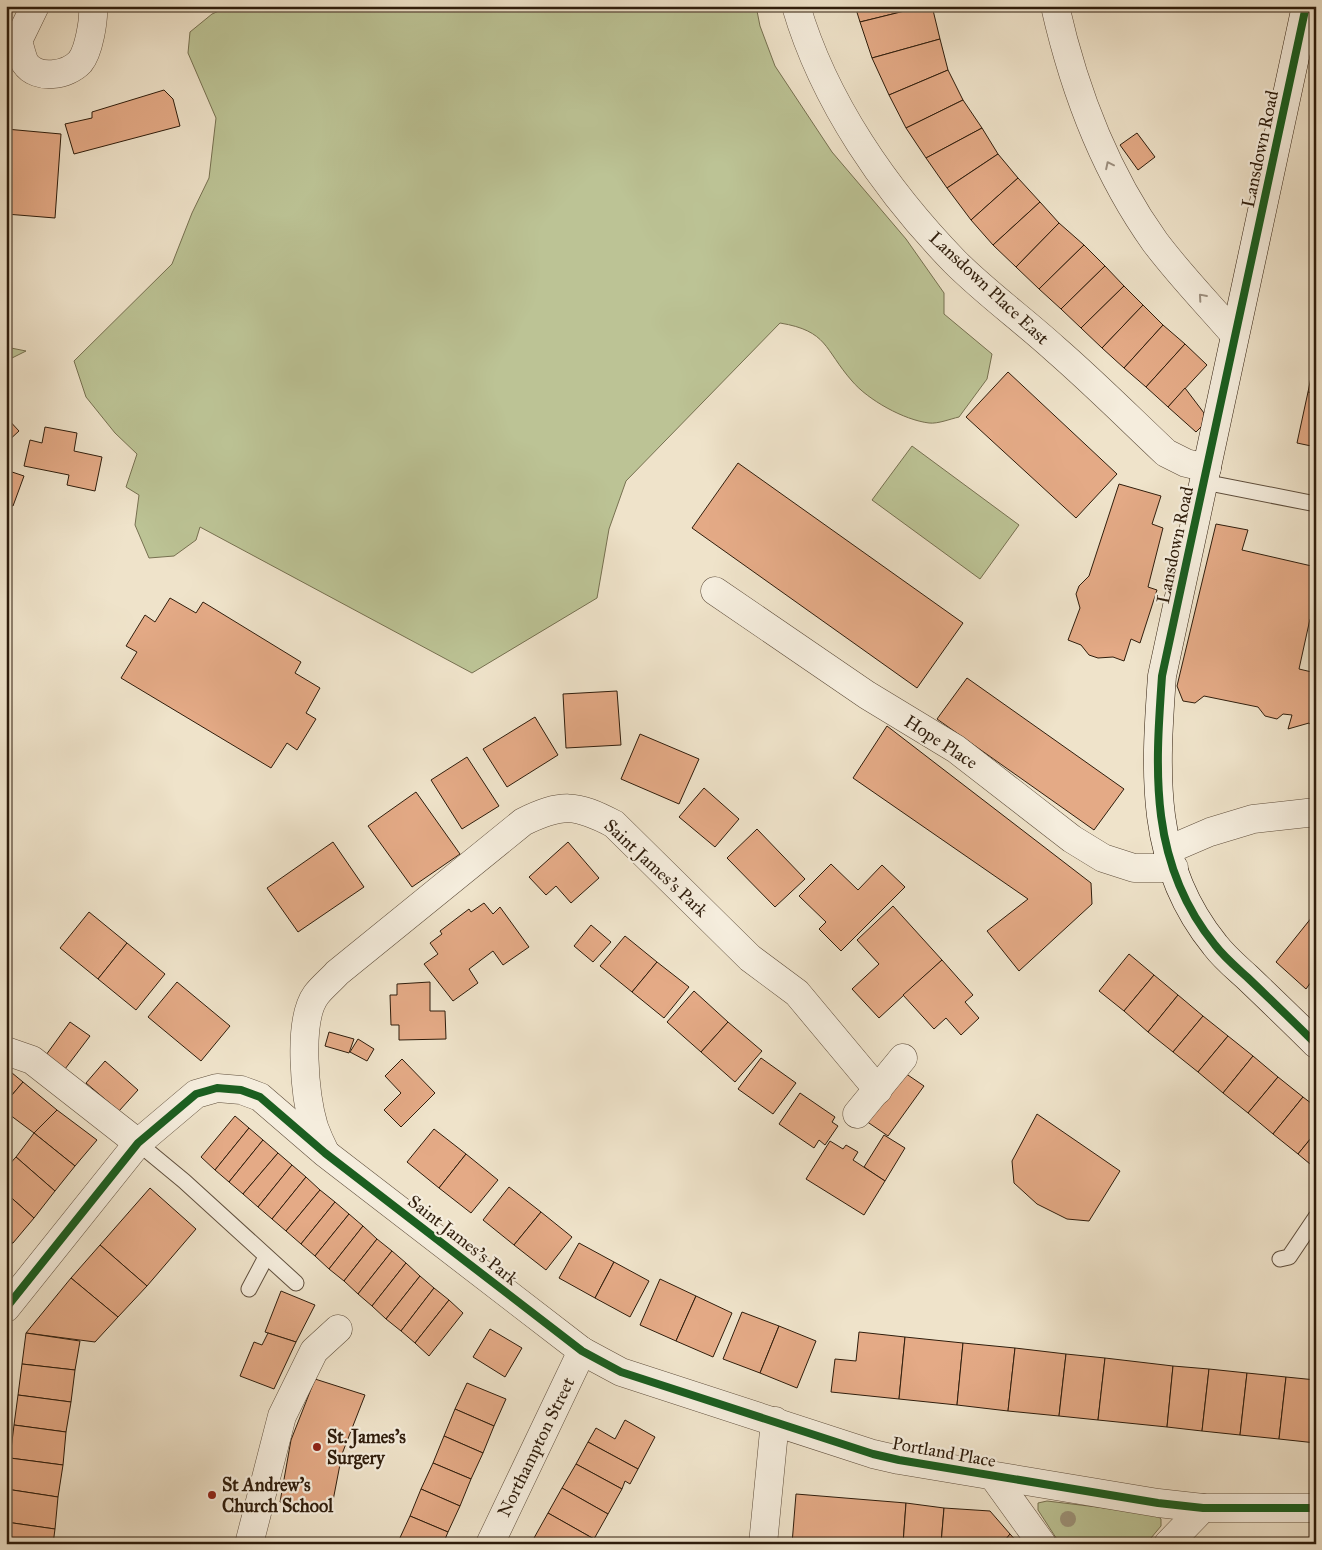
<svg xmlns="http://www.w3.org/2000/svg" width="1322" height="1550" viewBox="0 0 1322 1550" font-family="'IM FELL Great Primer',serif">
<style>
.green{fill:#bcc395;stroke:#767050}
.building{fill:#e4aa86;stroke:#2f1d0c}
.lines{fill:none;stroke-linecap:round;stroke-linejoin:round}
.lane-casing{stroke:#5f4e3c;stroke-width:17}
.street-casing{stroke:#5f4e3c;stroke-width:29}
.secondary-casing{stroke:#2f1d0c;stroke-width:29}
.lane{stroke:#f5eddd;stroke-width:15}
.street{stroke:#f5eddd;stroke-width:28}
.secondary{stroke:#f5eddd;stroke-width:28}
.cycleway-casing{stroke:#f5eddd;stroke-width:11}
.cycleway{stroke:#1b5e20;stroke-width:8}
.tree{fill:#9c9278}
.oneway{stroke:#9c8f7f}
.poi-dot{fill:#8f2418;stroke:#f5eddd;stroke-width:2}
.labels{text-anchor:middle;stroke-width:4.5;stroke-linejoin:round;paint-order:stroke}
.street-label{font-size:18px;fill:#2f1d0c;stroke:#f5eddd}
.poi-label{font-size:18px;font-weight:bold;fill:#2f1d0c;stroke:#f5eddd;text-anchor:start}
</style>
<rect width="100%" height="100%" fill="#efe3ca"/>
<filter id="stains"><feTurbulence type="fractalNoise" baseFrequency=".004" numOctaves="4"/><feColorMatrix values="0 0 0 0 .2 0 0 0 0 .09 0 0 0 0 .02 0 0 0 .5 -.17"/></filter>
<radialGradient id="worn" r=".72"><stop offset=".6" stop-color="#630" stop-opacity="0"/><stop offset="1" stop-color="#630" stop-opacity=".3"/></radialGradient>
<g class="green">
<path d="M230,6H756L760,26L775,66L832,152L906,239L944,293V314L992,354L987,379L959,417C950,419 938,424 929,423C904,420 868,400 852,381C824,349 828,331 780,323L626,481L609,529L597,598L472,673L200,527L196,540L174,556L149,558L135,525L139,495L126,487L137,454L115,433L86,397L74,361L172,264L192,213L209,178L216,118L188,53L190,32L212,14Z"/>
<path d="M6,347L26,351L6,361Z"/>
<path d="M912,446L1019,525L980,579L872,500Z"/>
<path d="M1047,1501L1155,1514L1161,1519V1526L1146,1544H1060L1038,1510V1503Z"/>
</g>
<g class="building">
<path d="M855,6H925L860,22Z"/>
<path d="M925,6H932L940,39L872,58L860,22Z"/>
<path d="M940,39L948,70L889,95L872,58Z"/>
<path d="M948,70L963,100L906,128L889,95Z"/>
<path d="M164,90L173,99L180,126L74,154L65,124L92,118V112Z"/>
<path d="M963,100L982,128L926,158L906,128Z"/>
<path d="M982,128L998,154L947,188L926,158Z"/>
<path d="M6,129L61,134L55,218L6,214Z"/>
<path d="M1137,133L1155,157L1138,170L1120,145Z"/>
<path d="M998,154L1018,178L971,220L947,188Z"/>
<path d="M1018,178L1040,202L993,245L971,220Z"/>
<path d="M1040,202L1059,223L1016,267L993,245Z"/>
<path d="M1059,223L1084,245L1039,289L1016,267Z"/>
<path d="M1084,245L1105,266L1061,309L1039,289Z"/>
<path d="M1105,266L1124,286L1081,328L1061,309Z"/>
<path d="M1124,286L1143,305L1102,348L1081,328Z"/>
<path d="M1143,305L1163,325L1124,368L1102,348Z"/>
<path d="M1163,325L1185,344L1146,387L1124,368Z"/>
<path d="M1185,344L1207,365L1168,407L1146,387Z"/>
<path d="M1316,353V394L1308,392Z"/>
<path d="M1008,372L1117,474L1076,518L966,417Z"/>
<path d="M1185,388L1204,413L1202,426L1196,432L1168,407Z"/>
<path d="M1308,392L1316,394V447L1297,443Z"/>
<path d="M6,417L19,431L6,443Z"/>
<path d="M45,427L77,433L74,451L102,457L95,491L67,485L69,475L24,466L30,440L42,443Z"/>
<path d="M738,463L963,623L917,688L692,528Z"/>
<path d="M6,470L24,476L13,506L6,504Z"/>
<path d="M1119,484L1161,496L1152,524L1163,528L1148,587L1157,590L1140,643L1131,639L1124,661L1113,657L1098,658L1089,655L1081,645L1068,640L1080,608L1076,594L1079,586L1089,576Z"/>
<path d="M1216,524L1248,530L1242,550L1316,567V620L1310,619L1299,669L1316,673V731L1309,723L1288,729L1292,715L1283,714L1277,719L1265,716L1258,707L1204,696L1195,703L1183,701L1177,686Z"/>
<path d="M170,598L196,613L203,602L301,662L295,673L320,688L306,713L316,719L297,750L287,743L271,768L121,678L137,652L126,646L145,615L155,622Z"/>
<path d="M967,678L1124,789L1094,830L937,719Z"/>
<path d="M617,691L621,745L566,748L563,694Z"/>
<path d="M535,717L558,755L507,787L483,749Z"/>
<path d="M887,726L1091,883L1092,904L1019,971L987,931L1028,899L853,778Z"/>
<path d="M640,734L699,759L679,804L621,779Z"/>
<path d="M467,757L499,806L462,829L431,780Z"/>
<path d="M704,788L739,819L715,847L679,817Z"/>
<path d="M416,792L460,854L412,887L368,826Z"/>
<path d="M757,829L805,879L775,907L727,858Z"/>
<path d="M333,842L364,887L298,932L267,888Z"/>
<path d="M568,842L599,878L571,903L556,886L546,895L529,877Z"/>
<path d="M831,864L858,890L882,865L905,887L841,951L819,929L826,922L799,896Z"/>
<path d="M484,903L493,914L500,907L529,947L503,965L493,951L469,969L478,983L453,1001L424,964L438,954L430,943L442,934L440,931L469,909L471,912Z"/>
<path d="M893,906L942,960L879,1018L852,989L879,964L857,940Z"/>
<path d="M89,912L127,943L98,979L60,948Z"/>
<path d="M1316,912V975L1306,989L1276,962Z"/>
<path d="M591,925L611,942L593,962L574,946Z"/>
<path d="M625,936L657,962L632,992L600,966Z"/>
<path d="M127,943L165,974L136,1010L98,979Z"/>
<path d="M1129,954L1154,975L1124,1011L1099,991Z"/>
<path d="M942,960L973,995L965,1002L979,1018L961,1035L946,1018L934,1029L903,995Z"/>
<path d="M657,962L689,987L664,1018L632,992Z"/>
<path d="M1154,975L1178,995L1148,1032L1124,1011Z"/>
<path d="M177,982L230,1026L201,1061L148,1017Z"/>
<path d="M430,982V1011H445L446,1039L399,1040V1025H391L390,995H397V984Z"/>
<path d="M694,991L728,1022L701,1052L667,1022Z"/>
<path d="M1178,995L1203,1016L1173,1052L1148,1032Z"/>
<path d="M1203,1016L1228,1036L1198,1072L1173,1052Z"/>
<path d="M70,1022L90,1036L65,1069L46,1055Z"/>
<path d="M728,1022L762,1051L735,1082L701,1052Z"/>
<path d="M329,1032L354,1039L349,1053L325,1046Z"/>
<path d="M1228,1036L1253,1056L1223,1093L1198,1072Z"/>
<path d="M358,1039L374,1049L367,1061L350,1052Z"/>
<path d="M1253,1056L1278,1077L1248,1113L1223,1093Z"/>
<path d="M761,1058L796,1083L773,1114L738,1089Z"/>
<path d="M402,1059L435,1093L401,1127L384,1110L401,1093L385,1076Z"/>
<path d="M105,1061L138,1090L119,1111L86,1083Z"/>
<path d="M6,1068L23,1082L6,1102Z"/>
<path d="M902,1071L924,1086L888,1136L866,1121Z"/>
<path d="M1278,1077L1303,1097L1273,1134L1248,1113Z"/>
<path d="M23,1082L57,1110L34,1133L6,1112V1102Z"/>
<path d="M800,1093L835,1117L832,1122L838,1126L825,1145L819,1140L814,1148L779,1124Z"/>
<path d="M1303,1097L1316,1107V1132L1298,1154L1273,1134Z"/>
<path d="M57,1110L97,1140L75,1166L34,1133Z"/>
<path d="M1037,1114L1120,1171L1089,1221L1067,1219L1037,1204L1014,1183L1012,1161Z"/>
<path d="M235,1116L249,1128L215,1170L201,1157Z"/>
<path d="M249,1128L263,1140L229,1182L215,1170Z"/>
<path d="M434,1129L466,1154L439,1188L407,1162Z"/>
<path d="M1316,1132V1169L1298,1154Z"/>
<path d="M34,1133L75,1166L55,1191L16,1157Z"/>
<path d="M884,1135L905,1148L885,1181L864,1167Z"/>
<path d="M263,1140L278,1153L243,1194L229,1182Z"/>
<path d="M830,1141L843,1149L846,1145L858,1152L853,1160L885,1181L864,1215L806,1179Z"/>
<path d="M278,1153L292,1165L258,1207L243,1194Z"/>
<path d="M466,1154L498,1180L471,1213L439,1188Z"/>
<path d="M16,1157L55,1191L34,1218L6,1193V1168Z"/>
<path d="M292,1165L306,1177L272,1219L258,1207Z"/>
<path d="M306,1177L320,1190L286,1231L272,1219Z"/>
<path d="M509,1187L541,1212L514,1245L483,1220Z"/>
<path d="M150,1188L196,1229L147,1286L100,1245Z"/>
<path d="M320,1190L335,1202L301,1244L286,1231Z"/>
<path d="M6,1193L34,1218L13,1243L6,1237Z"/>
<path d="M335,1202L349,1214L315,1256L301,1244Z"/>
<path d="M541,1212L572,1237L546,1270L514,1245Z"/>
<path d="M349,1214L363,1226L329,1269L315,1256Z"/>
<path d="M363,1226L377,1239L344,1281L329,1269Z"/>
<path d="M6,1237L13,1243L6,1250Z"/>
<path d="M377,1239L392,1251L358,1294L344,1281Z"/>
<path d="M579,1243L614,1262L595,1298L559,1278Z"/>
<path d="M100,1245L147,1286L118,1317L71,1278Z"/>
<path d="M392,1251L406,1263L372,1306L358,1294Z"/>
<path d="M614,1262L649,1281L630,1317L595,1298Z"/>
<path d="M406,1263L420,1276L386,1319L372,1306Z"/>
<path d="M420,1276L434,1288L401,1331L386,1319Z"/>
<path d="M71,1278L118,1317L95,1342L26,1333Z"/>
<path d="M660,1279L696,1296L676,1341L640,1325Z"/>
<path d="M434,1288L449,1300L415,1343L401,1331Z"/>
<path d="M281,1291L315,1305L296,1342L265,1332Z"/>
<path d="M696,1296L732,1313L713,1357L676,1341Z"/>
<path d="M449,1300L463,1313L429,1356L415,1343Z"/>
<path d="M742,1312L779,1326L760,1373L723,1359Z"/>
<path d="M779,1326L816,1341L797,1388L760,1373Z"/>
<path d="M490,1329L522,1348L505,1377L473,1357Z"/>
<path d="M859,1332L905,1337L899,1399L831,1392L835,1359L856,1361Z"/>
<path d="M26,1333L80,1341L75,1370L22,1364Z"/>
<path d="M268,1333L296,1342L274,1389L240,1376L254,1342L262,1345Z"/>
<path d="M905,1337L963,1343L957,1405L899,1399Z"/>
<path d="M963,1343L1015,1348L1008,1411L957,1405Z"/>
<path d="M1015,1348L1066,1354L1059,1416L1008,1411Z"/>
<path d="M1066,1354L1105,1358L1098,1420L1059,1416Z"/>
<path d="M1105,1358L1173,1366L1167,1427L1098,1420Z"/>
<path d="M22,1364L75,1370L71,1402L18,1395Z"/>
<path d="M1173,1366L1209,1369L1202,1431L1167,1427Z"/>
<path d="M1209,1369L1247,1373L1240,1435L1202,1431Z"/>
<path d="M1247,1373L1286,1377L1279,1439L1240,1435Z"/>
<path d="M1286,1377L1316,1380V1443L1279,1439Z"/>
<path d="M315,1379L365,1395L342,1454L331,1511L280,1502L291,1440Z"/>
<path d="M467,1383L506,1399L494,1426L455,1409Z"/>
<path d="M18,1395L71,1402L66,1432L14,1425Z"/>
<path d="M455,1409L494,1426L483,1453L444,1436Z"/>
<path d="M625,1420L655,1437L638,1469L588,1442L596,1428L615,1439Z"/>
<path d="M14,1425L66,1432L63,1465L10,1458Z"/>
<path d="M444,1436L483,1453L471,1479L433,1463Z"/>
<path d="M588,1442L638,1469L630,1484L625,1481L622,1489L576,1464Z"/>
<path d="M10,1458L63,1465L58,1497L6,1489Z"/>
<path d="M433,1463L471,1479L460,1506L421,1489Z"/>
<path d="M576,1464L622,1489L608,1514L562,1488Z"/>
<path d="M562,1488L608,1514L594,1539L548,1513Z"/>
<path d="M6,1489L58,1497L55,1529L6,1522Z"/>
<path d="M421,1489L460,1506L448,1532L410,1516Z"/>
<path d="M796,1494L906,1503L903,1544H792Z"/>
<path d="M906,1503L944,1508L941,1544H903Z"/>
<path d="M944,1508L990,1511L1010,1534L1002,1544H941Z"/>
<path d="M548,1513L594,1539L591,1544H545L534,1538Z"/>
<path d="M410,1516L448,1532L443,1544L398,1542Z"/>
<path d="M6,1522L55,1529L53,1544H6Z"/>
<path d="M1010,1534L1019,1544H1002Z"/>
<path d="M534,1538L545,1544H531Z"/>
<path d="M654,1541L695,1542V1544H654Z"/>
</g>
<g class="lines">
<defs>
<g id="lane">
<path d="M1204,482L1316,504"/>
<path d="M138,1143L184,1181L296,1283"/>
<path d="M1280,1259L1289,1257L1316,1217"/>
<path d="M249,1289L266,1257"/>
</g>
<g id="street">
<path d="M35,6L18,41C20,47 22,57 25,63C37,81 68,75 80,62C89,51 94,20 93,6"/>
<path d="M796,6C824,102 886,191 955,262C986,293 1022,319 1055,349C1093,382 1129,418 1166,453L1186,463L1207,468"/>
<path d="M1055,6C1074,90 1105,172 1155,242C1179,274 1208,304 1234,334"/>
<path d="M715,591L867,695L956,749L1072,839L1103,858L1134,868H1174"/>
<path d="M1168,850L1210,832L1253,819L1316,812"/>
<path d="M6,1051L32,1060L138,1143"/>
<path d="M857,1114L903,1058"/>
<path d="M325,1152C321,1144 317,1135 314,1127C305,1097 297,1021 316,995C322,987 331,980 337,973L523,822C562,803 576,804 614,824L750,958L797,993L878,1090"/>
<path d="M6,1308L138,1143L196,1094L217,1088L241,1090L260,1097L325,1153L582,1351L621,1372L873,1454L899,1460L1158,1503L1203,1508H1316"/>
<path d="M993,1476L1042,1544"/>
<path d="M249,1544L282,1416L314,1351L338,1329"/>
<path d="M490,1544L582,1351"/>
<path d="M763,1544L775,1421"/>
<path d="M1168,1544L1203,1508"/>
</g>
<path id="secondary" d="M1306,6L1162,676C1155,773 1149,864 1215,945C1224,957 1236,967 1247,977C1270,999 1293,1021 1316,1044"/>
</defs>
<use href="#lane" class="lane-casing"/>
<use href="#street" class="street-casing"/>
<use href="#secondary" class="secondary-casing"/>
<use href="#lane" class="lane"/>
<use href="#street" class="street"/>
<use href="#secondary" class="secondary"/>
<defs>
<g id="cycleway">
<path d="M1306,6L1162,676C1155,773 1149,864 1215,945C1224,957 1236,967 1247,977C1270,999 1293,1021 1316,1044"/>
<path d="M6,1308L138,1143L196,1094L217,1088L241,1090L260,1097L325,1153L582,1351L621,1372L873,1454L899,1460L1158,1503L1203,1508H1316"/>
</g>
</defs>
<use href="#cycleway" class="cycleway-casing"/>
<use href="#cycleway" class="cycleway"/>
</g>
<circle class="tree" cx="1068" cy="1519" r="8"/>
<defs><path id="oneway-chevron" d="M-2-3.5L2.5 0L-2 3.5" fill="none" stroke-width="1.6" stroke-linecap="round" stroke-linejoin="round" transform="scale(1.25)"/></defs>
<g class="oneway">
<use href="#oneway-chevron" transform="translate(1109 165) rotate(-116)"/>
<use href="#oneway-chevron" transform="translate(1202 297) rotate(-131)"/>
</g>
<g class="poi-dot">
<circle cx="317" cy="1447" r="5"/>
<circle cx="212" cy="1495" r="5"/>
</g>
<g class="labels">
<g class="street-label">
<text transform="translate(1260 149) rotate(-78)" y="6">Lansdown Road</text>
<text transform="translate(989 288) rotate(43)" y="6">Lansdown Place East</text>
<text transform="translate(1175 545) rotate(-78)" y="6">Lansdown Road</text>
<text transform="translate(941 742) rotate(33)" y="6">Hope Place</text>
<text transform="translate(656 868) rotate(43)" y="6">Saint James's Park</text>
<text transform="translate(463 1240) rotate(38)" y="6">Saint James's Park</text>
<text transform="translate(536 1447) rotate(-64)" y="6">Northampton Street</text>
<text transform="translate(944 1452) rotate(10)" y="6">Portland Place</text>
</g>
<g class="poi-label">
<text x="327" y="1443">St. James's<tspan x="327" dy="21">Surgery</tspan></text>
<text x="222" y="1491">St Andrew's<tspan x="222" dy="21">Church School</tspan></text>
</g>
</g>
<rect width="1322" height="1550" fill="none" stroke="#efe3ca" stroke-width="25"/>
<rect x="8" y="8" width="1307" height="1535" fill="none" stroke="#2f1d0c" stroke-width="2.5"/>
<rect x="12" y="12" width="1297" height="1525" fill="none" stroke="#2f1d0c"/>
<rect width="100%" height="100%" filter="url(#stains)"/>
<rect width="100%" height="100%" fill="url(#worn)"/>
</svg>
